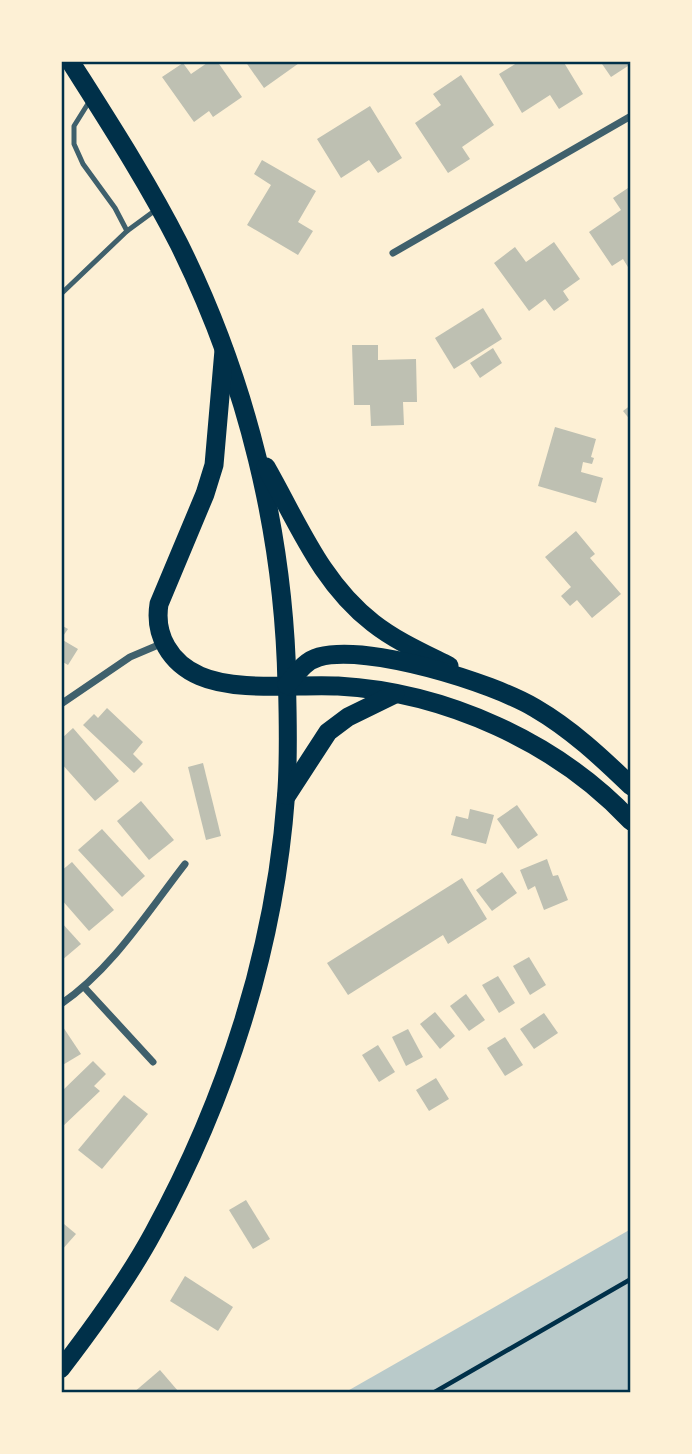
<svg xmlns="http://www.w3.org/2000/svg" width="692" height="1454" viewBox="0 0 692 1454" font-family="'Source Sans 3',sans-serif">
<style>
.green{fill:#b9caca}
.building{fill:#bec0b2}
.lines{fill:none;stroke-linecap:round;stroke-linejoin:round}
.path{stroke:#003049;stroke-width:4.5}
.service{stroke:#3f606c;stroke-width:5}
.minor{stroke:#3f606c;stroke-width:7}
.primary{stroke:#003049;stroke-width:18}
.trunk{stroke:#003049;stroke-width:19}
.neatline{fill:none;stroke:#003049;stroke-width:2.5}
</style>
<rect width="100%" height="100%" fill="#fdf0d5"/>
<path class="green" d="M631,1229V1393H344Z"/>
<g class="building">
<path d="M210,61H217L242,97L213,117L209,111L194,122L162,77L183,63L191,74Z"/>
<path d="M245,61H302L264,88Z"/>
<path d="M520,61H563L583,94L559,109L550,95L522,113L499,74Z"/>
<path d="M600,61H631V64L611,77Z"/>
<path d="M461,75L494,125L462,147L470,159L448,173L415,123L441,105L433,94Z"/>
<path d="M370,106L402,158L378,173L369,160L341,178L317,139Z"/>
<path d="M262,160L316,191L298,222L313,231L298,255L247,225L271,185L254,174Z"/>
<path d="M631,186V272L623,259L612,266L589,232L621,210L613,198Z"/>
<path d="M554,242L580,279L563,291L569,300L554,311L545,299L529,311L494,263L515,247L526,262Z"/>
<path d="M483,308L502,339L454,369L435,338Z"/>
<path d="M352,345H378V360L416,359L417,402H403L404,425L371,426L370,405H354Z"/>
<path d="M493,348L502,363L480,378L470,363Z"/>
<path d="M631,405V421L623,411Z"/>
<path d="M555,427L596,439L591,457L594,458L592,464L583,462L581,472L603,478L596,503L538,486Z"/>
<path d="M576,531L595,554L590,558L621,594L592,618L577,600L570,606L561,596L571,587L545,557Z"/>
<path d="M61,625L68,629L61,639L78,649L68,665L61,661Z"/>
<path d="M107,708L143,742L133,754L143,764L134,773L83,725L94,714L98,718Z"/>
<path d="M73,728L119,781L95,801L61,763V739Z"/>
<path d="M203,763L221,836L206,840L188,767Z"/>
<path d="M141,801L174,840L149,860L117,821Z"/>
<path d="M517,805L538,835L518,849L497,819Z"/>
<path d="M470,809L494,815L486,844L451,835L456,816L468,819Z"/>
<path d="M102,829L145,876L122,897L78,850Z"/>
<path d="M547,859L553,876L558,875L568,900L544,910L535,886L528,890L520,870Z"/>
<path d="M72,862L114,910L89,931L61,899V871Z"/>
<path d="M502,872L517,893L492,911L476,890Z"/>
<path d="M462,878L487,919L448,944L443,935L348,995L327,963Z"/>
<path d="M61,922L81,944L61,961Z"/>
<path d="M529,957L546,985L530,995L513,966Z"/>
<path d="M498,976L515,1003L499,1013L482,985Z"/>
<path d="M466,994L485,1020L469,1031L450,1006Z"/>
<path d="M435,1012L455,1036L440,1049L420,1024Z"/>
<path d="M544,1013L558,1033L534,1049L520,1029Z"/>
<path d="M63,1027L81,1054L61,1066V1028Z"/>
<path d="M408,1029L423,1057L406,1066L392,1037Z"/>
<path d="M505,1037L523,1065L505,1076L487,1048Z"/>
<path d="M378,1045L395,1072L379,1082L362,1055Z"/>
<path d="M93,1061L106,1074L94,1086L100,1091L61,1128V1092Z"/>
<path d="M436,1078L449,1099L429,1111L416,1090Z"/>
<path d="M124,1095L148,1114L102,1169L78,1150Z"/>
<path d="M246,1200L270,1239L253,1249L229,1210Z"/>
<path d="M64,1224L76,1234L61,1251V1227Z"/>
<path d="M185,1276L233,1307L218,1331L170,1301Z"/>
<path d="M160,1370L178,1391L133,1393Z"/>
</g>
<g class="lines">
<path class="path" d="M433,1393L631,1279"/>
<g class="service">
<path d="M89,102L74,126V144L83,164L115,208L127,231"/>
<path d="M61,294L127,231L157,209"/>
</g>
<g class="minor">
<path d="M393,253L631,116"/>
<path d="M61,704L130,657L163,643"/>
<path d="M84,987L153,1062"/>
<path d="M61,1004C112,969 147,913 185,864"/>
</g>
<path class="primary" d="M61,1369C94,1326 127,1281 153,1233C226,1100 275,949 286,796C289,760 288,722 287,685"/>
<g class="trunk">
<path d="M70,61C108,121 147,181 179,244C247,381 284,533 287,685"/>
<path d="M224,350L214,465L205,494L159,604C154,635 170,663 200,676C236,692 298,684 338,686C445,692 557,742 631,821"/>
<path d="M266,467C298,523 321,583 373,623C396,641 423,653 449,666"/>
<path d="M287,685C296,675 304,661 319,657C368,644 491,682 535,708C571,729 601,757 631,786"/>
<path d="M287,795L328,732L348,717L395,694"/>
</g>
</g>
<rect width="692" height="1454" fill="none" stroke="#fdf0d5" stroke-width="126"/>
<rect x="63" y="63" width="566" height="1328" class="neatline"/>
</svg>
